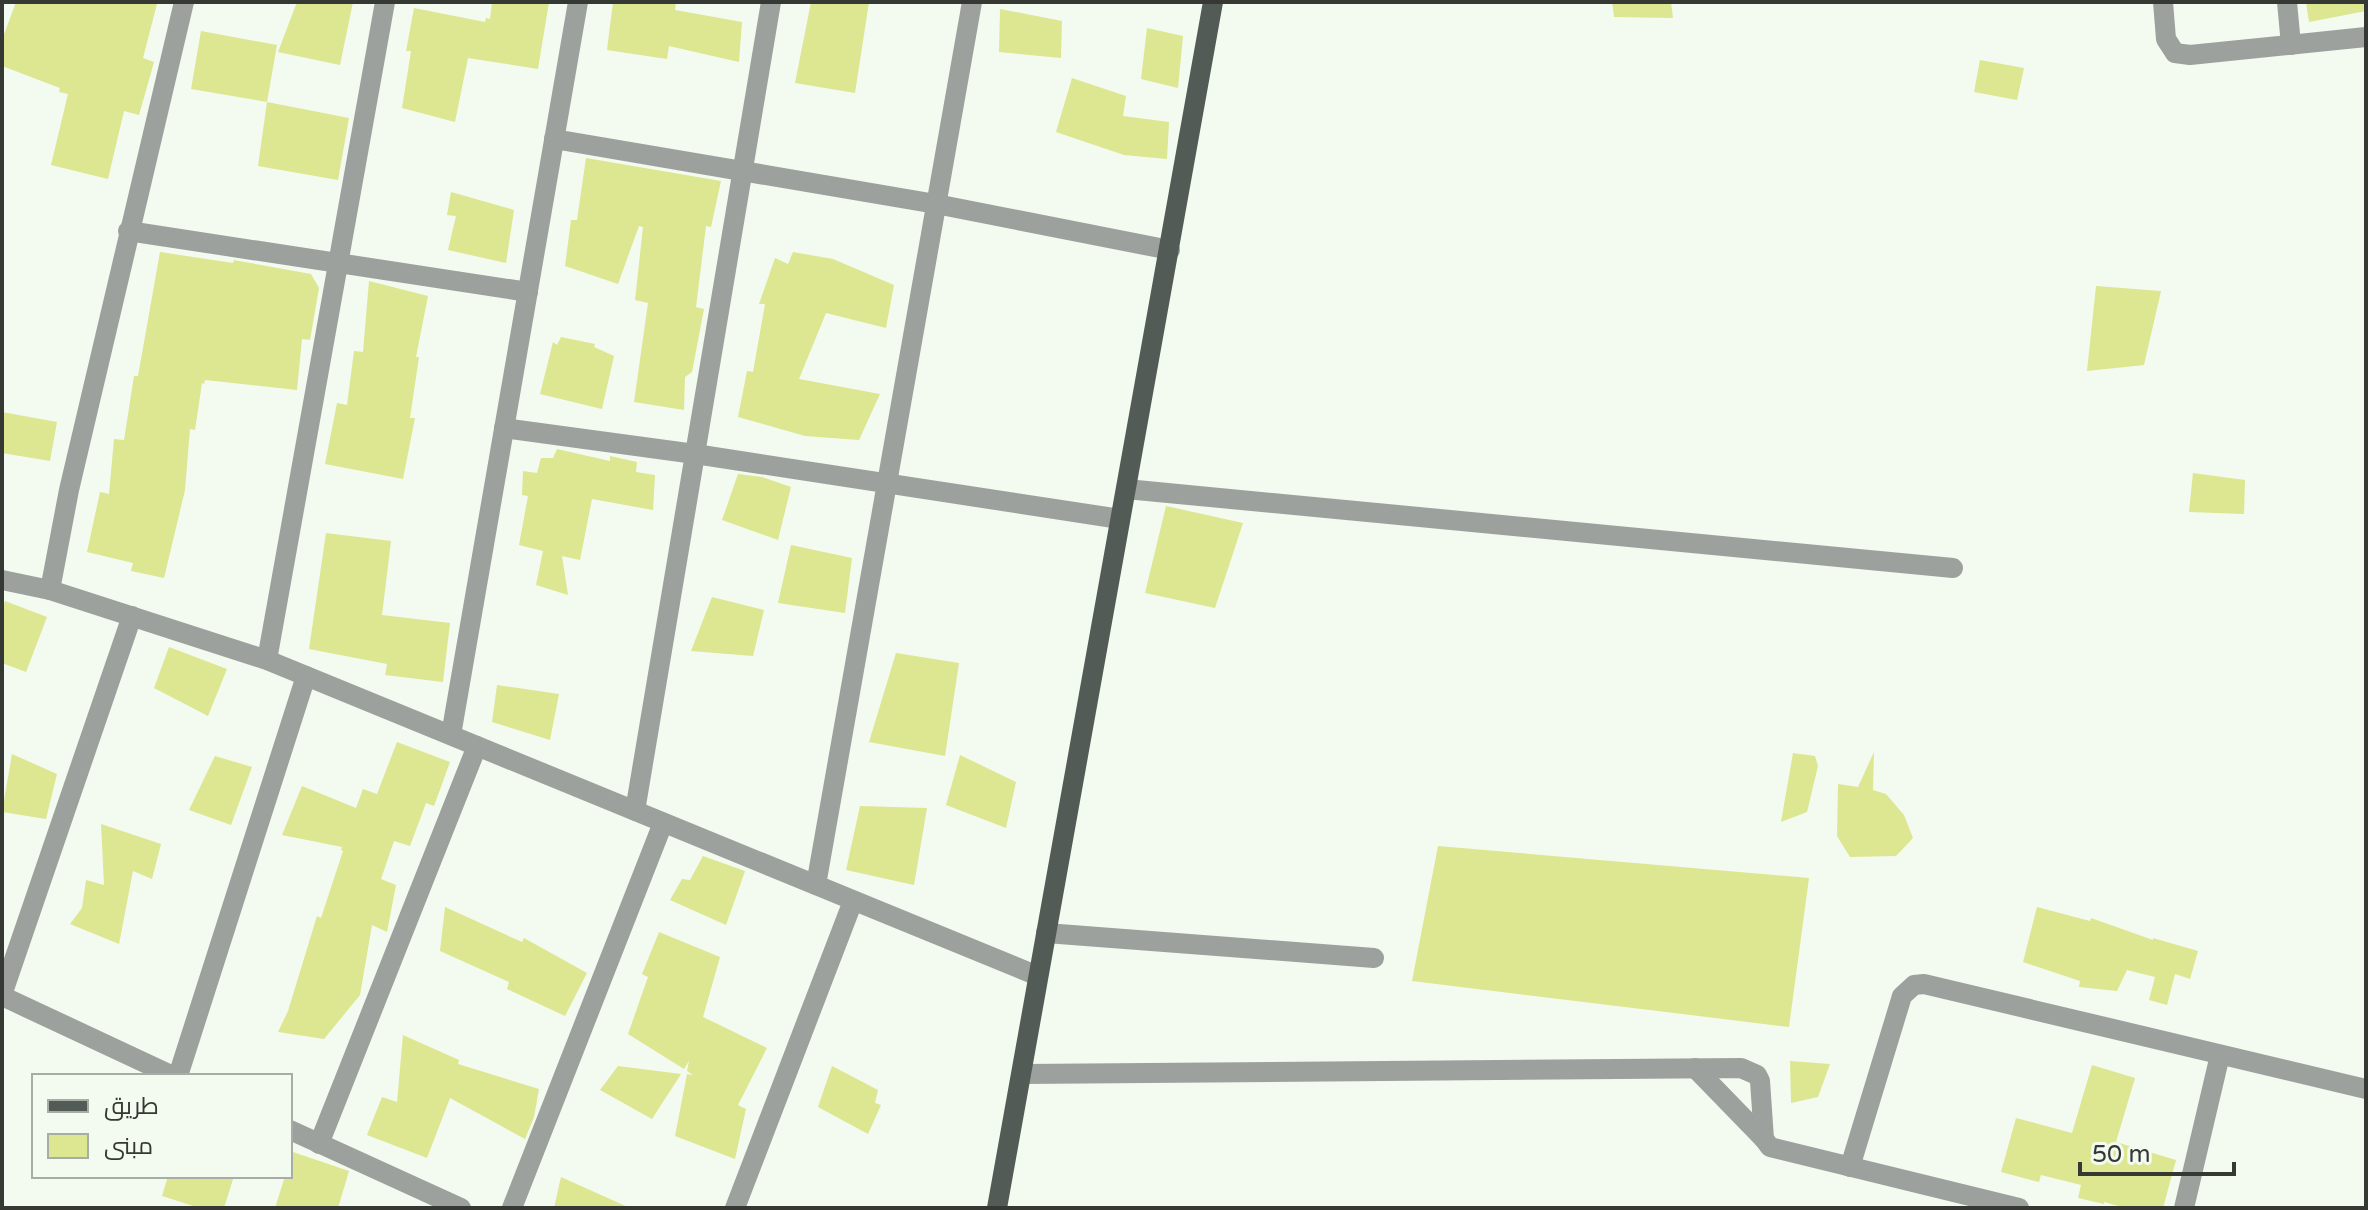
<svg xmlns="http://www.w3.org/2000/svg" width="2368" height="1210" viewBox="0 0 2368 1210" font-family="'Varela Round',Cairo,sans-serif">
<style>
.building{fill:#dde691}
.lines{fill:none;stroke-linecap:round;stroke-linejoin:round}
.minor{stroke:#9ca19e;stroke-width:20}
.major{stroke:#525b55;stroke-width:20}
</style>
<rect width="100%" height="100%" fill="#f3faf0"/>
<g class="building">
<path d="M16,2H149L157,4L143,58L154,62L139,115L124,111L108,179L51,165L68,94L59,92L60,88L2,66V40Z"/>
<path d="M297,2H353L340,65L278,52Z"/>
<path d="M492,2H549L538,69L468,58L455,122L402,108L411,51H406L414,8L485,22L486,18L490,19Z"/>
<path d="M613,2H676L675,10L742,22L739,62L669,46L667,59L607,50Z"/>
<path d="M811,2H869L855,93L795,83Z"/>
<path d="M1612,2H1671L1673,18L1614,17Z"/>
<path d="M2306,2H2366V11L2309,22Z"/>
<path d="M1000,9L1062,21L1061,58L999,52Z"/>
<path d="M1147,28L1183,36L1178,88L1141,79Z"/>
<path d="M201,31L277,45L267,102L191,89Z"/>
<path d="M1980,60L2024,68L2017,100L1974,92Z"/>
<path d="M1072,78L1126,96L1123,116L1169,122L1167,159L1124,155L1056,132Z"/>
<path d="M267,102L349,118L338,180L258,166Z"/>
<path d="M586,158L721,181L711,227L706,226L696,307L704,309L692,372L685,377L684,410L634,402L648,303L635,300L643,227L639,226L618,284L565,266L571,220H577Z"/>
<path d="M451,192L514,210L506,263L448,250L456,216L447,215Z"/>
<path d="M160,252L233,263L234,260L311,274L319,288L310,340L302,339L297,390L205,380L204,384L202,383L195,430L190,429L185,490L164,578L131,571L133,563L87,552L100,492L109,494L114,439L124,440L134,376H138Z"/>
<path d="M793,252L833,259L894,285L886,328L826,313L799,379L880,394L859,440L805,436L738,417L747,371L753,372L765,304H759L775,258L788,264Z"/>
<path d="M369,281L428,296L416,357H419L410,418H415L403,479L325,464L337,403L347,405L354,351L363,352Z"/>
<path d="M2096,286L2161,291L2144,365L2087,371Z"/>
<path d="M561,337L595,344L594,347L614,356L602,409L540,394L553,342L557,345Z"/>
<path d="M2,412L57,422L50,461L2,453Z"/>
<path d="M557,449L610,461V456L637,462L636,472L655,475L653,510L592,499L580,560L562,556L568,595L536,585L543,551L519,545L528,496L522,495L523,471L537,473L541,458H553Z"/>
<path d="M2193,473L2245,480L2244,514L2189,512Z"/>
<path d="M738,474L762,477L791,487L778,540L722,520Z"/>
<path d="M1166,506L1243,523L1215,608L1145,593Z"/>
<path d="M326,533L391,541L382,615L450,623L443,682L385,675L387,664L309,649Z"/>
<path d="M791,545L852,558L845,613L778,603Z"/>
<path d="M712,597L764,610L753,656L691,651Z"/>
<path d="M5,601L47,617L26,672L2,663V610Z"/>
<path d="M169,647L227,669L208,716L154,688Z"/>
<path d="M896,653L959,663L945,756L869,742Z"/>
<path d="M497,685L559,694L550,740L492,722Z"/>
<path d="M397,742L450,762L434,806L426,803L410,846L394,841L381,879L396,885L387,932L372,925L360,995L324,1039L278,1032L288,1011L317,916L321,918L343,851L341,850L342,847L282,835L302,786L356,808L363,789L377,794Z"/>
<path d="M1874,752L1873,790L1886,794L1904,815L1913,838L1896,856L1850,857L1837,836L1838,784L1858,787Z"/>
<path d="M1793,753L1815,756L1818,766L1807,812L1781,822Z"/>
<path d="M12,754L57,774L46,819L2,812Z"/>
<path d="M960,755L1016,782L1006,828L946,805Z"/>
<path d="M215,756L252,767L231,825L189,810Z"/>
<path d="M860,806L927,808L914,885L846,870Z"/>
<path d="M101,824L161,844L152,879L133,871L119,944L70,924L82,908L86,880L104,885Z"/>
<path d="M1438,846L1809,878L1789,1027L1412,981Z"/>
<path d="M703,856L745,871L726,925L670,900L682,879L690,880Z"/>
<path d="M445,907L522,942L524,938L587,973L565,1016L507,989L509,982L440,951Z"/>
<path d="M2037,907L2090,921L2091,918L2153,940V938L2198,951L2190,979L2175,974L2167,1005L2149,1000L2155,977L2127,970L2117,991L2079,987L2080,981L2023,962Z"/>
<path d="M659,932L720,957L703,1017L767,1048L738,1105L746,1109L735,1159L675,1136L687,1074L693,1075L687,1071L689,1061L684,1069L628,1034L648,977L642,974Z"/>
<path d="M403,1035L459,1060L458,1064L539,1089L534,1117L525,1139L450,1098L427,1158L367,1135L382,1097L397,1102Z"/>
<path d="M1790,1061L1830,1064L1818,1097L1791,1103Z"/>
<path d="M2092,1065L2135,1078L2116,1142L2176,1160L2163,1208H2126L2104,1202V1204L2078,1198L2081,1185L2041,1175L2039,1182L2001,1172L2016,1118L2072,1133Z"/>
<path d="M618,1066L681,1074L652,1119L600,1090Z"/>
<path d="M832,1066L878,1090L875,1103L881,1105L868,1134L818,1107Z"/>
<path d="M290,1151L349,1171L338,1208H275L285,1176H290Z"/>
<path d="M168,1176H234L224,1208H200L162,1196Z"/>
<path d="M561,1177L630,1208H554Z"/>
</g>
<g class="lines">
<g class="minor">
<path d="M184,2L69,490L50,590L267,660L1038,976"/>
<path d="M2163,2L2166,39L2175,53L2190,55L2366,37"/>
<path d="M2287,2L2291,45"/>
<path d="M554,139L936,204L1170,250"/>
<path d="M128,231L528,292"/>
<path d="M504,428L695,454L1120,519"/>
<path d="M1126,489L1953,568"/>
<path d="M2,580L50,590"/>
<path d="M267,660L385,2"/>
<path d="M451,735L578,2"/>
<path d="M635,811L771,2"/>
<path d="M816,885L972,2"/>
<path d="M1046,933L1374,958"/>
<path d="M2,995L132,616"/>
<path d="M2,996L173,1076"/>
<path d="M1695,1068L1764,1139"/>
<path d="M1023,1074L1741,1068L1757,1075L1760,1081L1764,1139L1770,1147L2019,1208"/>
<path d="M178,1076L306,676"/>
<path d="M290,1130L461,1208"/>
<path d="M319,1144L477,746"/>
<path d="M1850,1167L1902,996L1914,985L1924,984L2366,1089"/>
<path d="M512,1208L663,823"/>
<path d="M735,1208L853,901"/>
<path d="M2184,1208L2220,1055"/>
</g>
<path class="major" d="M997,1208L1213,2"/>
</g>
<rect width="2368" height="1210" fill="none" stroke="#353833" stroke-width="8"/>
<rect x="32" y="1074" width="260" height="104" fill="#f3faf0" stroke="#a7aca4" stroke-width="2"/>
<rect x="48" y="1100" width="40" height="12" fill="#525b55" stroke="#a7aca4" stroke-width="2"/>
<text x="104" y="1114" font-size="24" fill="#353833">طريق</text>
<rect x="48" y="1134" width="40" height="24" fill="#dde691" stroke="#a7aca4" stroke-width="2"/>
<text x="104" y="1154" font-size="24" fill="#353833">مبنى</text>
<path d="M2080 1162v12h154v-12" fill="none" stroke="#353833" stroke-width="4"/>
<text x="2092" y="1162" font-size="24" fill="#353833" stroke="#f3faf0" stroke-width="6" paint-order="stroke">50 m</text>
</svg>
